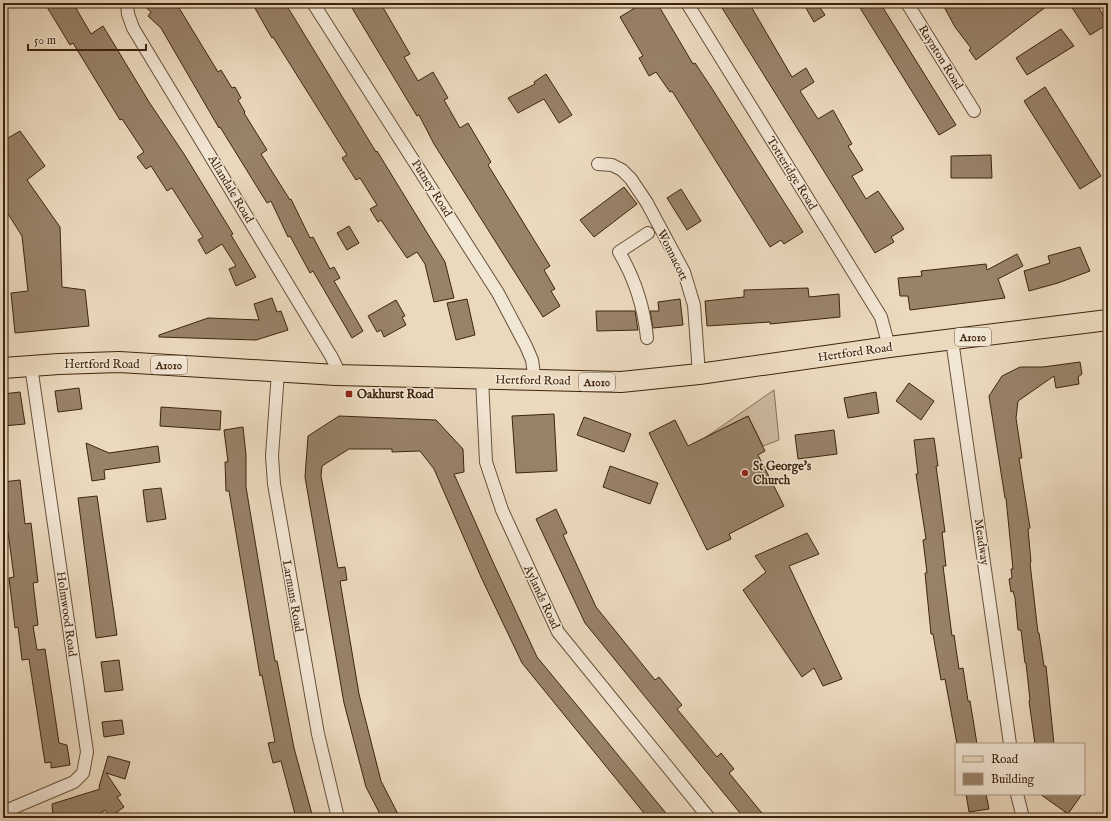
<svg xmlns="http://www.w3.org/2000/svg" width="1111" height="821" viewBox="0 0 1111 821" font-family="'IM FELL English',serif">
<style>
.green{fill:#cebaa0;stroke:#866f56}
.building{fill:#988269;stroke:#3e240d}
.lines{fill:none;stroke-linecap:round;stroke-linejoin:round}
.minor-casing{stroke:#695139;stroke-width:14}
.primary-casing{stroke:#3e240d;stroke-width:22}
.minor{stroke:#f2e6d5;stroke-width:12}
.primary{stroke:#ebd9be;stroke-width:20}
.poi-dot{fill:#8f2418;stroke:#f2e6d5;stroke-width:1.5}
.labels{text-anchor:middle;stroke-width:3;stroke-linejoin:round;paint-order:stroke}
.shield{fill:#f2e6d5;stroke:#745e49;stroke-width:1}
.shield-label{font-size:11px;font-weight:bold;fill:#3e240d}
.street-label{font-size:12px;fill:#3e240d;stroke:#f2e6d5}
.poi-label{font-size:12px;font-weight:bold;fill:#3e240d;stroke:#f2e6d5;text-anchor:start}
</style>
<rect width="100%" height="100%" fill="#ebd9be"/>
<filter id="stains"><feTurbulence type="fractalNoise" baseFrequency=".005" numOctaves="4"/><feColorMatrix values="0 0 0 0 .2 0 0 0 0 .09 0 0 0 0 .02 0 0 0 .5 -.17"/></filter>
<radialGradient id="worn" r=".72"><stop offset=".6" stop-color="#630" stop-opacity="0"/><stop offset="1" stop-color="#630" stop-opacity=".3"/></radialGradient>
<path class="green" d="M774,390L779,440L763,446L748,416L706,437Z"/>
<g class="building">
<path d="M55,3H73L91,34L103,26L149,102L184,154L233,234L231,235L256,277L236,286L229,269L236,266L222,244L206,254L198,240L203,237L172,188L167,191L151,166L146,169L137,157L144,152L122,119L120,120L73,43L70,45L47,7Z"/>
<path d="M141,3H176L218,72L221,70L232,88L235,87L241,98L238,100L245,112L244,113L267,150L261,154L290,200L291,199L310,238L313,237L330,269L334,267L340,278L334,281L363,331L352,338L313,271L310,273L290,236L288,237L271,201L267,203L220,127L219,128L161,28L148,16L151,12Z"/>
<path d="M252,3H284L290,11L376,152L377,151L445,262L454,298L434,302L425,264L417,252L407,258L381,220L378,222L370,209L377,205L360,178L356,180L342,158L347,155L273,37L272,38Z"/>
<path d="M349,3H372L375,7L381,4L410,54L404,57L418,81L433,72L448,98L444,100L460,128L468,123L491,162L488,165L550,266L544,270L555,289L551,291L560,306L543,317L434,144L419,115L417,116Z"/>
<path d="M643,3H657L693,64L695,63L711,87L803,232L784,244L781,240L770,247L672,91L670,92L656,72L649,76L639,58L643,56L620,17Z"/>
<path d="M719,3H749L792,77L806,68L814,82L800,91L818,119L833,110L852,144L848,146L863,170L852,176L866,199L878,191L904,229L891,237L894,242L875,253Z"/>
<path d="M803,3H817L825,15L814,22Z"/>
<path d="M857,3H880L956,125L939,135Z"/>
<path d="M942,3H1051L976,60L969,50L971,48L955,27Z"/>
<path d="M1069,3H1096L1108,24L1090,35Z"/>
<path d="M1061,29L1074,46L1027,75L1016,58Z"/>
<path d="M546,74L572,115L559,123L544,99L518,113L508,98L535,84L534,82Z"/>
<path d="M1045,87L1101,176L1080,189L1024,101Z"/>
<path d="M20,131L45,166L27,180L60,227L62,287L85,290L89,326L15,333L11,293L28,291L22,236L3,206V141Z"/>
<path d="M991,155L992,178H951V156Z"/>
<path d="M624,187L637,204L594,237L580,220Z"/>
<path d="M681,189L701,221L687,230L667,198Z"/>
<path d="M349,226L359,243L347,250L337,233Z"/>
<path d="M1080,247L1090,271L1058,283L1029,291L1024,271L1050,263L1048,256Z"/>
<path d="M1017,254L1023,266L998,279L1005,298L910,310L908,296H900L898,278L922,276L921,271L986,264L987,270Z"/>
<path d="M808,288L809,297L839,294L840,317L770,324V322L707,326L705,301L744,297V290Z"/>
<path d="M272,298L277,312L281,311L288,330L256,340L159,337V335L208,318L259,320L254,304Z"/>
<path d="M467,299L475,335L456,340L447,303Z"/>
<path d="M680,299L683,325L653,328L650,311H659L658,302Z"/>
<path d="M396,300L405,316L402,317L406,325L384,337L381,330L377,332L368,316Z"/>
<path d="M596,311H635L638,330L597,331Z"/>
<path d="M1080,362L1082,374L1078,377L1079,384L1056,388L1054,376L1018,401L1016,418L1022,458H1019L1030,528L1028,529L1031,562L1030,563L1038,633H1039L1044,666H1046L1054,744H1035L1029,701L1030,700L1026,663H1025L1021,630H1018L1015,598L1013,591L1011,592L1009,579L1012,578L1011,569H1013L1006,498H1005L989,396L1002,376L1020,367H1043Z"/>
<path d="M909,383L934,401L921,420L896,401Z"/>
<path d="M79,388L82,409L58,412L55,391Z"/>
<path d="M20,392L25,424L3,426V394Z"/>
<path d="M876,392L879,413L848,418L844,398Z"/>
<path d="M161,407L221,411L220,430L160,426Z"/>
<path d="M554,414L557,471L516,473L512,416Z"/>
<path d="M339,416L436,420L463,449L464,472L454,474L492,560L537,657L670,818H648L522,663L481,577L434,469L420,451L392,452V449H349L322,466L321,476L338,568L345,567L347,580L340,581L359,694L381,781L400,818H382L366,787L344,703L305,477L308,436Z"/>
<path d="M748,416L765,451L758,455L784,506L729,534L731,539L707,550L649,433L675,420L688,446Z"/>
<path d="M584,417L631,434L624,452L577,435Z"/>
<path d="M243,427L246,455V487L275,661H277L294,748L313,818H296L281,761L273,763L268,743L275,742L262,675L260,676L229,491H226L225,462H228L224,430Z"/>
<path d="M834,430L837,454L798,459L795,435Z"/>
<path d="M934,438L938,466H936L945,532H942L946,566H943L952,636L954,635L959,669L963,668L968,701H970L977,744H957L945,679L941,680L933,634H931L925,573H927L923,540L926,539L916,474H918L914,440Z"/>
<path d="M86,443L109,453L158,446L160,462L104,470L105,479L92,481Z"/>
<path d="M610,466L658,483L650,504L603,487Z"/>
<path d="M20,480L25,524L31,523L38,582L33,583L38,625L33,626L37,650L45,649L59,743L67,745L70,765L51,768V762L45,763L29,659L22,660L18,627L15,628L9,578L14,577L8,532L3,533V514H5L3,482Z"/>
<path d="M161,488L166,519L147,522L143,490Z"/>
<path d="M97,496L117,635L96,638L78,498Z"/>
<path d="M556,509L567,533L563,535L596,607L655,680L659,677L682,705L677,709L717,757L721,753L734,769L729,773L766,818H744L585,623L536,519Z"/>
<path d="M807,533L819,554L789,566L842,679L823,686L814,668L802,677L743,590L766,572L755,556Z"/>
<path d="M119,660L123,690L105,692L101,662Z"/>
<path d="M122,720L124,734L104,737L102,722Z"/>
<path d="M108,756L130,762L125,779L106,773L121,795L117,797L124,807L110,817L105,810L93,818H53L52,804L100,789L99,787Z"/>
<path d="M966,794H986L989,809L969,812Z"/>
<path d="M1040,794H1082L1068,814Z"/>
</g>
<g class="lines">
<defs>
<g id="minor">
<path d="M127,3L128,14L133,28L331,356L336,366V375"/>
<path d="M313,3L498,293L526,346L532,360L535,381"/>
<path d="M687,3L881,317L889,347"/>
<path d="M907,3L974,111"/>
<path d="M598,164L612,165L622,170L631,179L647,203L684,272L694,305L699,374"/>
<path d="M647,338C644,307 635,279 619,252L648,233"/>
<path d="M952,340L1010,744"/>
<path d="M278,372L272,456L274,484L318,734L338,818"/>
<path d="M482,379L486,462L502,510L558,632L709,818"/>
<path d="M1017,794L1023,818"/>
<path d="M3,812L74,782L83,773L87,752L31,366"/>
</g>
<path id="primary" d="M3,368L59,364L119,362L336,375L621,382L699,374L889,347L1108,320"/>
</defs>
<use href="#minor" class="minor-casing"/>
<use href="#primary" class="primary-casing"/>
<use href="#minor" class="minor"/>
<use href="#primary" class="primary"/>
</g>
<g class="poi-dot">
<rect x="345" y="390" width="8" height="8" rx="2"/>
<circle cx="745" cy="473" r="4"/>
</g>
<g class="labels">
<g class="shield">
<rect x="955" y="328" width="36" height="18" rx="3"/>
<rect x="151" y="356" width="36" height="18" rx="3"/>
<rect x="579" y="373" width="36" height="18" rx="3"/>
</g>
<g class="shield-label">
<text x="973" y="341">A1010</text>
<text x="169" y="369">A1010</text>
<text x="597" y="386">A1010</text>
</g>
<g class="street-label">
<text transform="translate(941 57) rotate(58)" y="4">Raynton Road</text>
<text transform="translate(792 173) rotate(58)" y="4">Totteridge Road</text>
<text transform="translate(432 188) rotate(58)" y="4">Putney Road</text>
<text transform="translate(231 189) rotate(59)" y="4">Allandale Road</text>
<text transform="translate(673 255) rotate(64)" y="4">Wonnacott</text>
<text transform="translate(855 352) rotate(-8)" y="4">Hertford Road</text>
<text x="102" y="368">Hertford Road</text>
<text transform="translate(533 380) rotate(1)" y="4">Hertford Road</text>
<text transform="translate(982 542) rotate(82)" y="4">Meadway</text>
<text transform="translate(293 596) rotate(80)" y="4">Larmans Road</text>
<text transform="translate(542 597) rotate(65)" y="4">Aylands Road</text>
<text transform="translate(67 614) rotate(82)" y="4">Holmwood Road</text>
</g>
<g class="poi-label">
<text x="357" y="398">Oakhurst Road</text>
<text x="753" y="470">St George's<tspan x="753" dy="14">Church</tspan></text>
</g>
</g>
<rect width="1111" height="821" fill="none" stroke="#ebd9be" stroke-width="16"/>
<rect x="4" y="4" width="1103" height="813" fill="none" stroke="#3e240d" stroke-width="2"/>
<rect x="8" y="8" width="1095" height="805" fill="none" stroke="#3e240d"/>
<rect x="955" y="743" width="130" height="52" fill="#f2e6d5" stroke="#aa9885"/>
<rect x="963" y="756" width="20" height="6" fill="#ebd9be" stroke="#aa9885"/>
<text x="991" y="763" font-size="12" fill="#3e240d">Road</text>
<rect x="963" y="773" width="20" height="12" fill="#988269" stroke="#aa9885"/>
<text x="991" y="783" font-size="12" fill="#3e240d">Building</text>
<path d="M28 44v6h118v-6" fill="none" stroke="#3e240d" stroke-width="2"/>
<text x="34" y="44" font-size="12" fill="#3e240d" stroke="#f2e6d5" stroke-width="3" paint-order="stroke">50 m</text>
<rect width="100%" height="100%" filter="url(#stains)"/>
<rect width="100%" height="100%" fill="url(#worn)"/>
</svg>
